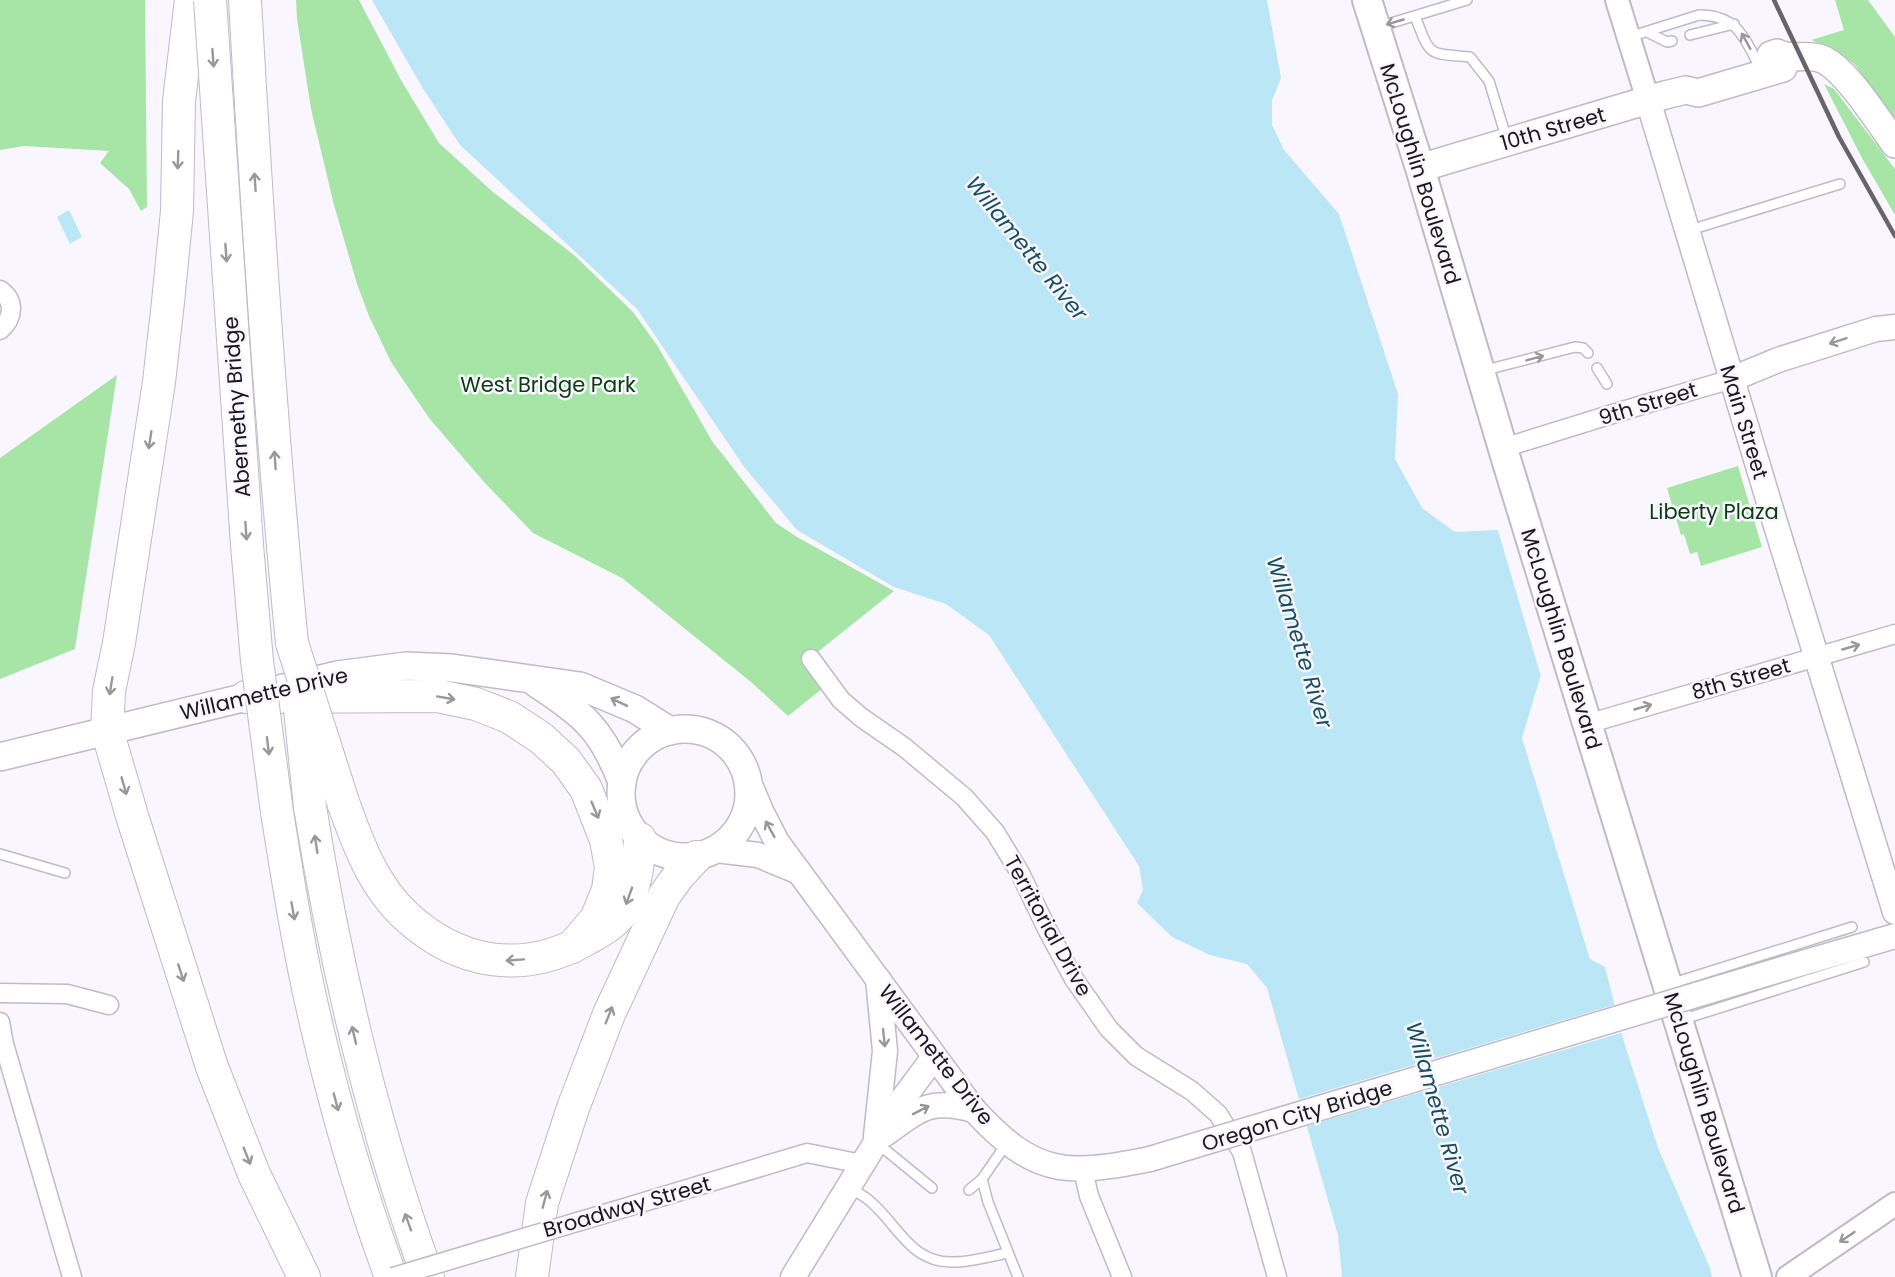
<svg xmlns="http://www.w3.org/2000/svg" width="1895" height="1277" viewBox="0 0 1895 1277" font-family="Poppins,sans-serif">
<style>
.green{fill:#a7e5a6}
.water{fill:#bae6f6}
.pier{fill:#f9f6ff}
.lines{fill:none;stroke-linecap:round;stroke-linejoin:round}
.service-casing{stroke:#bfbac7;stroke-width:12}
.minor-casing{stroke:#bfbac7;stroke-width:21}
.tertiary-casing{stroke:#bfbac7;stroke-width:26}
.secondary-casing{stroke:#bfbac7;stroke-width:27}
.primary-casing{stroke:#bfbac7;stroke-width:30}
.trunk-casing{stroke:#bfbac7;stroke-width:32}
.motorway-casing{stroke:#bfbac7;stroke-width:34}
.service{stroke:#fff;stroke-width:9}
.minor{stroke:#fff;stroke-width:18}
.tertiary{stroke:#fff;stroke-width:22}
.secondary{stroke:#fff;stroke-width:24}
.primary{stroke:#fff;stroke-width:27}
.trunk{stroke:#fff;stroke-width:28}
.motorway{stroke:#fff;stroke-width:32}
.rail{stroke:#67656b;stroke-width:4.5}
.minor-bridge-casing{stroke:#bfbac7;stroke-width:21;stroke-linecap:butt}
.secondary-bridge-casing{stroke:#bfbac7;stroke-width:27;stroke-linecap:butt}
.motorway-bridge-casing{stroke:#bfbac7;stroke-width:34;stroke-linecap:butt}
.minor-bridge{stroke:#fff;stroke-width:18}
.secondary-bridge{stroke:#fff;stroke-width:24}
.motorway-bridge{stroke:#fff;stroke-width:32}
.oneway{stroke:#989799}
.labels{text-anchor:middle;stroke-width:5;stroke-linejoin:round;paint-order:stroke}
.street-label{font-size:21px;fill:#1a181d;stroke:#f9f6ff}
.park-label{font-size:21px;fill:#083e0d;stroke:#f9f6ff}
.water-label{font-size:22px;font-style:italic;fill:#164f5f;stroke:#f9f6ff}
</style>
<rect width="100%" height="100%" fill="#f9f6ff"/>
<g class="green">
<path d="M0,0H145L147,207L141,211L129,189L100,163L109,151L24,146L0,150Z"/>
<path d="M296,0H359L401,80L439,143L493,192L574,255L633,312L657,345L712,441L776,523L797,537L894,591L809,659L827,685L788,716L751,682L622,578L533,533L484,482L429,418L391,362L369,316L357,284L334,205L311,109L297,19Z"/>
<path d="M1835,0H1868L1895,37V118L1855,65L1838,51L1811,40L1844,30Z"/>
<path d="M1824,84L1834,89L1895,169V215L1862,158Z"/>
<path d="M117,375L75,649L0,679V458Z"/>
<path d="M1738,466L1762,547L1701,566L1697,552L1690,554L1684,534L1681,535L1667,488Z"/>
</g>
<g class="water">
<path d="M372,0H1267L1281,78L1272,100V125L1284,150L1339,214L1398,394L1395,459L1422,508L1455,532L1498,530L1543,668L1522,738L1590,959L1605,967L1624,1042L1658,1148L1710,1268L1712,1277H1342L1338,1235L1267,988L1247,964L1210,955L1172,937L1137,903L1143,890L1139,866L989,635L946,604L894,587L797,530L745,468L637,309L460,145L422,87Z"/>
<path d="M69,210L82,237L70,244L57,217Z"/>
</g>
<g class="pier">
<path d="M1497,527L1501,529L1546,667L1542,680Z"/>
<path d="M1617,1004L1624,1032L1304,1127L1296,1100Z"/>
</g>
<g class="lines">
<defs>
<g id="service">
<path d="M1415,16C1431,57 1426,53 1470,57L1489,81L1507,140"/>
<path d="M1378,27L1467,0"/>
<path d="M1647,32L1667,42L1672,41"/>
<path d="M1690,35L1734,24"/>
<path d="M1629,37L1699,15C1733,15 1742,32 1756,60"/>
<path d="M1690,230L1840,184"/>
<path d="M1597,368L1607,384"/>
<path d="M1482,371L1575,347L1583,348L1588,353"/>
<path d="M0,854L65,873"/>
<path d="M1670,984L1852,927"/>
<path d="M1681,1020L1864,962"/>
<path d="M877,1143L932,1188"/>
<path d="M982,1179L988,1202L1018,1277"/>
<path d="M848,1187C856,1192 865,1196 871,1202C898,1225 911,1264 954,1262C972,1262 991,1256 1008,1253"/>
<path d="M969,1190L982,1179L1007,1143"/>
</g>
<g id="minor">
<path d="M0,290C16,301 13,319 0,330"/>
<path d="M1503,448L1632,408L1732,379"/>
<path d="M811,659L841,700L862,718L904,747L964,797L995,832L1020,873L1048,931L1074,979L1109,1029L1136,1056L1192,1091L1218,1114L1242,1152L1277,1277"/>
<path d="M1587,724L1895,634"/>
<path d="M0,993L67,994L109,1005"/>
<path d="M0,1022L4,1044L72,1277"/>
<path d="M1083,1170L1089,1196L1122,1277"/>
<path d="M604,1214L807,1153L862,1164"/>
</g>
<g id="tertiary">
<path d="M1617,0L1648,100"/>
<path d="M1788,1277L1895,1204"/>
</g>
<g id="secondary">
<path d="M1648,100L1774,519L1895,912"/>
<path d="M1732,379L1778,360L1876,329L1895,327"/>
<path d="M748,780L762,813L777,842L974,1110C1035,1176 1065,1176 1150,1159"/>
<path d="M716,850L758,855L799,872"/>
<path d="M1789,967L1895,936"/>
<path d="M885,1134C920,1109 929,1098 974,1110"/>
<path d="M876,1136L885,1051L878,979"/>
<path d="M793,1277L902,1100L934,1057"/>
</g>
<g id="primary">
<path d="M1771,55L1777,53C1792,61 1806,53 1822,59C1846,69 1879,122 1895,144"/>
<path d="M1420,168L1665,95L1686,90L1698,93L1783,68L1787,58"/>
<path d="M537,684C583,714 602,729 622,782"/>
<circle cx="685" cy="793" r="64"/>
<path d="M0,757L337,675L406,666L452,668L580,686L635,709L670,731"/>
</g>
<path id="trunk" d="M1367,0L1420,168L1506,459L1757,1277"/>
<g id="motorway">
<path d="M191,0L179,101L177,211L168,302L159,382L119,643L109,691L107,730L133,819L212,1067L254,1174L304,1277"/>
<path d="M245,0C257,215 271,429 292,643"/>
<path d="M246,697L438,696L476,704L509,717L541,738L566,761L586,789L606,840L611,867L608,890L596,919L572,947"/>
<path d="M343,802C358,844 373,886 407,917C459,964 522,975 585,940C601,931 617,923 626,906C636,884 639,863 640,839"/>
<path d="M310,807C336,968 372,1124 428,1277"/>
<path d="M277,812C288,881 299,951 315,1019C335,1106 360,1193 391,1277"/>
<path d="M532,1277L542,1203L573,1108L609,1014L664,896L679,875L696,857"/>
</g>
</defs>
<use href="#service" class="service-casing"/>
<use href="#minor" class="minor-casing"/>
<use href="#tertiary" class="tertiary-casing"/>
<use href="#secondary" class="secondary-casing"/>
<use href="#primary" class="primary-casing"/>
<use href="#trunk" class="trunk-casing"/>
<use href="#motorway" class="motorway-casing"/>
<use href="#service" class="service"/>
<use href="#minor" class="minor"/>
<use href="#tertiary" class="tertiary"/>
<use href="#secondary" class="secondary"/>
<use href="#primary" class="primary"/>
<use href="#trunk" class="trunk"/>
<use href="#motorway" class="motorway"/>
<path class="rail" d="M1774,0L1839,137L1895,236"/>
<defs>
<path id="minor-bridge" d="M393,1277L604,1214"/>
<path id="secondary-bridge" d="M1150,1159L1789,967"/>
<g id="motorway-bridge">
<path d="M210,0L247,545L257,661L277,812"/>
<path d="M292,643L343,802"/>
<path d="M300,710L310,807"/>
</g>
</defs>
<use href="#minor-bridge" class="minor-bridge-casing"/>
<use href="#secondary-bridge" class="secondary-bridge-casing"/>
<use href="#motorway-bridge" class="motorway-bridge-casing"/>
<use href="#minor-bridge" class="minor-bridge"/>
<use href="#secondary-bridge" class="secondary-bridge"/>
<use href="#motorway-bridge" class="motorway-bridge"/>
</g>
<defs><path id="oneway-shaft" d="M-6 0H5M1.5-3L5.5 0L1.5 3" fill="none" stroke-width="1.6" stroke-linecap="round" stroke-linejoin="round" transform="scale(1.5)"/></defs>
<g class="oneway">
<use href="#oneway-shaft" transform="translate(1395 22) rotate(164)"/>
<use href="#oneway-shaft" transform="translate(1746 41) rotate(-119)"/>
<use href="#oneway-shaft" transform="translate(213 58) rotate(86)"/>
<use href="#oneway-shaft" transform="translate(178 160) rotate(92)"/>
<use href="#oneway-shaft" transform="translate(255 182) rotate(-94)"/>
<use href="#oneway-shaft" transform="translate(226 253) rotate(86)"/>
<use href="#oneway-shaft" transform="translate(1838 341) rotate(162)"/>
<use href="#oneway-shaft" transform="translate(1535 358) rotate(-15)"/>
<use href="#oneway-shaft" transform="translate(150 440) rotate(99)"/>
<use href="#oneway-shaft" transform="translate(275 460) rotate(-94)"/>
<use href="#oneway-shaft" transform="translate(246 531) rotate(86)"/>
<use href="#oneway-shaft" transform="translate(1851 647) rotate(-16)"/>
<use href="#oneway-shaft" transform="translate(111 686) rotate(99)"/>
<use href="#oneway-shaft" transform="translate(446 698) rotate(10)"/>
<use href="#oneway-shaft" transform="translate(619 702) rotate(-155)"/>
<use href="#oneway-shaft" transform="translate(1643 707) rotate(-16)"/>
<use href="#oneway-shaft" transform="translate(268 746) rotate(83)"/>
<use href="#oneway-shaft" transform="translate(124 786) rotate(74)"/>
<use href="#oneway-shaft" transform="translate(595 810) rotate(67)"/>
<use href="#oneway-shaft" transform="translate(770 829) rotate(-119)"/>
<use href="#oneway-shaft" transform="translate(316 844) rotate(-99)"/>
<use href="#oneway-shaft" transform="translate(629 896) rotate(110)"/>
<use href="#oneway-shaft" transform="translate(293 911) rotate(80)"/>
<use href="#oneway-shaft" transform="translate(515 960) rotate(176)"/>
<use href="#oneway-shaft" transform="translate(181 973) rotate(72)"/>
<use href="#oneway-shaft" transform="translate(609 1015) rotate(-68)"/>
<use href="#oneway-shaft" transform="translate(354 1035) rotate(-103)"/>
<use href="#oneway-shaft" transform="translate(884 1038) rotate(84)"/>
<use href="#oneway-shaft" transform="translate(336 1102) rotate(75)"/>
<use href="#oneway-shaft" transform="translate(921 1110) rotate(-27)"/>
<use href="#oneway-shaft" transform="translate(247 1156) rotate(68)"/>
<use href="#oneway-shaft" transform="translate(545 1199) rotate(-75)"/>
<use href="#oneway-shaft" transform="translate(408 1222) rotate(-110)"/>
<use href="#oneway-shaft" transform="translate(1847 1237) rotate(146)"/>
</g>
<g class="labels">
<g class="street-label">
<text transform="translate(1553 129) rotate(-16)" y="7">10th Street</text>
<text transform="translate(1420 174) rotate(73)" y="7">McLoughlin Boulevard</text>
<text transform="translate(1648 404) rotate(-17)" y="7">9th Street</text>
<text transform="translate(237 407) rotate(-94)" y="7">Abernethy Bridge</text>
<text transform="translate(1744 422) rotate(73)" y="7">Main Street</text>
<text transform="translate(1561 639) rotate(73)" y="7">McLoughlin Boulevard</text>
<text transform="translate(1741 679) rotate(-16)" y="7">8th Street</text>
<text transform="translate(264 694) rotate(-13)" y="7">Willamette Drive</text>
<text transform="translate(1048 926) rotate(61)" y="7">Territorial Drive</text>
<text transform="translate(936 1055) rotate(52)" y="7">Willamette Drive</text>
<text transform="translate(1704 1103) rotate(73)" y="7">McLoughlin Boulevard</text>
<text transform="translate(1297 1116) rotate(-17)" y="7">Oregon City Bridge</text>
<text transform="translate(627 1207) rotate(-16)" y="7">Broadway Street</text>
</g>
<g class="park-label">
<text x="548" y="392">West Bridge Park</text>
<text x="1714" y="519">Liberty Plaza</text>
</g>
<g class="water-label">
<text transform="translate(1027 248) rotate(51)" y="8">Willamette River</text>
<text transform="translate(1300 642) rotate(73)" y="8">Willamette River</text>
<text transform="translate(1438 1108) rotate(74)" y="8">Willamette River</text>
</g>
</g>
</svg>
